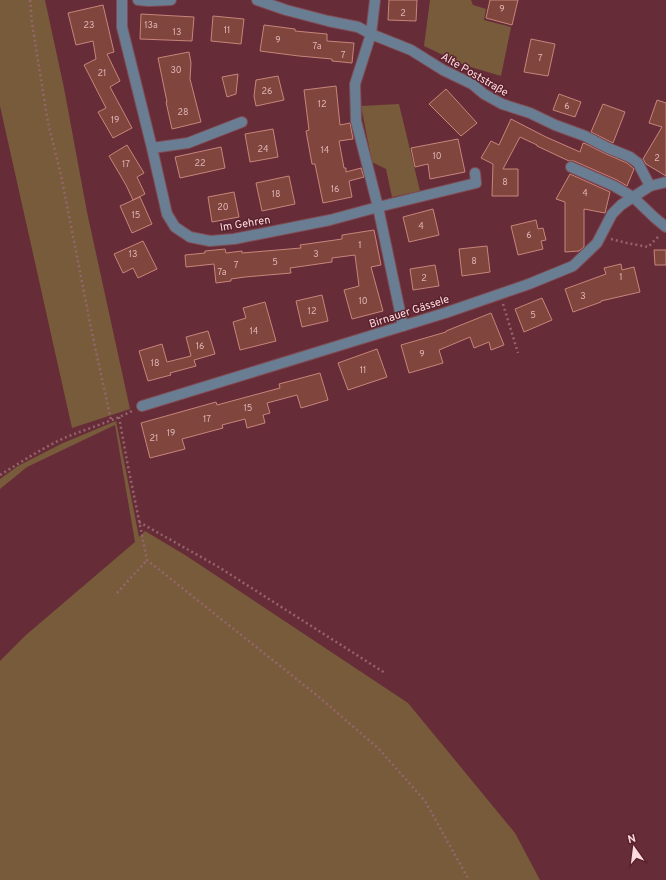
<svg xmlns="http://www.w3.org/2000/svg" width="666" height="880" viewBox="0 0 666 880" font-family="Overpass,sans-serif">
<style>
.green{fill:#785b3b}
.building{fill:#80453d;stroke:#c7857b}
.lines{fill:none;stroke-linecap:round;stroke-linejoin:round}
.minor-casing{stroke:#814c56;stroke-width:12}
.path{stroke:#96646d;stroke-width:2.5;stroke-dasharray:2 3;stroke-linecap:butt}
.minor{stroke:#697e92;stroke-width:10}
.labels{text-anchor:middle;stroke-width:3;stroke-linejoin:round;paint-order:stroke}
.number-label{font-size:9px;fill:#deb5b6}
.street-label{font-size:11px;fill:#fedade;stroke:#5a222e}
</style>
<rect width="100%" height="100%" fill="#662d38"/>
<g class="green">
<path d="M0,0H45L64,88L87,212L130,409L72,428L0,106Z"/>
<path d="M430,0H471L473,5L486,9L484,20L511,27L501,76L464,65L424,46Z"/>
<path d="M399,104L420,191L392,197L386,169L372,162L361,106Z"/>
<path d="M116,421L139,537L145,531L185,555L408,703L515,833L540,880H0V661L26,635L135,542L115,425L27,467L0,489V479L18,466L63,443Z"/>
</g>
<g class="building">
<path d="M389,0H417L416,21L388,20Z"/>
<path d="M490,0H518L512,25L486,18Z"/>
<path d="M103,5L114,52L107,54L120,81L110,87L132,128L113,138L98,112L106,108L84,65L96,59L93,41L76,45L68,13Z"/>
<path d="M141,14L194,17L192,41L140,39Z"/>
<path d="M213,16L244,19L241,44L211,41Z"/>
<path d="M264,25L295,29V31L327,34V41L354,43L352,63L332,61V59L299,56L260,51Z"/>
<path d="M531,39L555,44L548,76L524,72Z"/>
<path d="M189,52L191,63L190,79L201,122L172,129L166,102H167L158,58Z"/>
<path d="M238,74L236,94L227,97L222,77Z"/>
<path d="M278,76L284,100L256,106L254,96L256,80Z"/>
<path d="M336,86L340,125L350,123L353,139L339,141L344,168H346V172L361,168L364,177L349,181L352,197L323,203L315,164H312L306,131L309,130L304,90Z"/>
<path d="M446,89L477,123L461,136L429,104Z"/>
<path d="M559,94L581,102L575,117L553,110Z"/>
<path d="M657,100L666,103V176L646,164L643,159L662,127L649,123Z"/>
<path d="M603,104L625,112L613,143L591,132Z"/>
<path d="M511,119L546,137L580,152L583,143L586,144L606,154L627,163L634,169L627,186L617,180L574,161H569L537,146V145L520,137L503,169H518V196H492L493,164L481,158L491,141L499,145Z"/>
<path d="M273,129L278,157L250,162L245,134Z"/>
<path d="M458,139L465,172L430,179L428,164L415,167L411,148Z"/>
<path d="M127,145L144,173L137,177L145,194L133,200L126,185L109,156Z"/>
<path d="M221,147L225,168L180,178L175,157Z"/>
<path d="M570,174L610,192L605,213L584,209V247L579,251L565,252V202L556,199Z"/>
<path d="M289,176L295,204L262,211L256,183Z"/>
<path d="M234,192L239,217L212,222L208,197Z"/>
<path d="M140,197L152,224L132,233L120,206Z"/>
<path d="M433,209L439,235L409,242L403,217Z"/>
<path d="M536,220L538,229L543,228L546,240L541,241L543,249L518,255L511,226Z"/>
<path d="M374,230L381,265L371,267L383,311L352,319L344,290L359,286L355,255L332,258V262L290,268L291,273L245,277L231,279V281L216,283L214,264L186,267L185,255L205,253V251L225,249L226,253L242,251V253L301,248L300,245L342,239V235Z"/>
<path d="M143,241L157,269L138,278L133,268L123,273L114,254Z"/>
<path d="M487,246L490,272L462,276L459,249Z"/>
<path d="M654,250H666V265H655Z"/>
<path d="M621,264L622,270L634,267L640,292L601,301V302L573,312L565,289L606,274L604,268Z"/>
<path d="M435,265L439,286L413,290L410,269Z"/>
<path d="M322,295L328,321L302,327L296,301Z"/>
<path d="M542,298L552,320L524,332L515,309Z"/>
<path d="M265,302L276,341L240,350L233,322L246,318L243,308Z"/>
<path d="M491,313L504,345L491,350L489,342L474,348L470,337L439,350L443,363L409,373L401,345L446,332V331Z"/>
<path d="M208,331L215,354L194,360L196,366L170,373L171,375L148,381L139,351L162,344L167,362L191,356L186,337Z"/>
<path d="M377,349L387,377L348,390L338,363Z"/>
<path d="M320,373L328,400L301,408L297,395L267,403L270,413L263,415L265,423L247,428L245,419L222,425L223,428L182,439L185,449L150,458L141,423L216,402L217,405L280,388L279,384Z"/>
</g>
<g class="lines">
<defs>
<g id="minor">
<path d="M122,0V27L152,148L167,214L175,227L190,237L210,241L234,239L330,220L378,207L476,183L475,173"/>
<path d="M138,0L149,1L171,0"/>
<path d="M257,0L286,10L328,21L358,27L371,34L411,50L443,70L472,84L484,94L502,104L530,113L555,125L585,136L608,148L630,157L638,163L650,186"/>
<path d="M375,0L371,34L355,84L356,121L378,207L403,326"/>
<path d="M152,148L188,143L242,122"/>
<path d="M571,167L614,186L633,197L655,218L666,227"/>
<path d="M142,406L445,313L529,284L573,266L597,243L612,214L621,205L650,186L666,182"/>
</g>
</defs>
<use href="#minor" class="minor-casing"/>
<g class="path">
<path d="M30,0L32,23L48,123L61,175L92,333L111,420"/>
<path d="M611,239L627,243L648,247L660,235"/>
<path d="M503,304L518,353"/>
<path d="M119,417L127,461L147,560L319,697L379,749L425,801L469,880"/>
<path d="M0,475C21,462 41,449 64,438C86,429 110,422 132,411"/>
<path d="M139,522L217,566L385,673"/>
<path d="M117,593L147,560"/>
</g>
<use href="#minor" class="minor"/>
</g>
<g class="labels">
<g class="number-label">
<text x="502" y="12">9</text>
<text x="403" y="16">2</text>
<text x="89" y="28">23</text>
<text x="151" y="28">13a</text>
<text x="227" y="33">11</text>
<text x="177" y="35">13</text>
<text x="278" y="43">9</text>
<text x="317" y="49">7a</text>
<text x="343" y="58">7</text>
<text x="540" y="61">7</text>
<text x="176" y="73">30</text>
<text x="102" y="76">21</text>
<text x="267" y="94">26</text>
<text x="322" y="107">12</text>
<text x="567" y="109">6</text>
<text x="183" y="115">28</text>
<text x="115" y="123">19</text>
<text x="263" y="152">24</text>
<text x="325" y="153">14</text>
<text x="437" y="159">10</text>
<text x="657" y="161">2</text>
<text x="200" y="166">22</text>
<text x="126" y="167">17</text>
<text x="505" y="185">8</text>
<text x="335" y="192">16</text>
<text x="585" y="196">4</text>
<text x="276" y="197">18</text>
<text x="223" y="210">20</text>
<text x="136" y="218">15</text>
<text x="421" y="229">4</text>
<text x="529" y="238">6</text>
<text x="360" y="248">1</text>
<text x="133" y="257">13</text>
<text x="316" y="257">3</text>
<text x="474" y="264">8</text>
<text x="275" y="265">5</text>
<text x="236" y="268">7</text>
<text x="222" y="275">7a</text>
<text x="621" y="280">1</text>
<text x="424" y="281">2</text>
<text x="583" y="299">3</text>
<text x="363" y="304">10</text>
<text x="312" y="314">12</text>
<text x="533" y="318">5</text>
<text x="254" y="334">14</text>
<text x="200" y="349">16</text>
<text x="422" y="357">9</text>
<text x="155" y="366">18</text>
<text x="363" y="373">11</text>
<text x="248" y="411">15</text>
<text x="207" y="422">17</text>
<text x="171" y="436">19</text>
<text x="154" y="441">21</text>
</g>
<g class="street-label">
<text transform="translate(475 74) rotate(30)" y="4">Alte Poststraße</text>
<text transform="translate(245 223) rotate(-9)" y="4">Im Gehren</text>
<text transform="translate(409 311) rotate(-18)" y="4">Birnauer Gässele</text>
</g>
</g>
<g transform="translate(634 848) rotate(346)" stroke="#5a222e" stroke-width="3" paint-order="stroke">
<path d="M0-3L7 15L0 10L-7 15Z" fill="#fedade"/>
<text y="-6" font-size="11" font-weight="bold" text-anchor="middle" fill="#fedade">N</text>
</g>
</svg>
